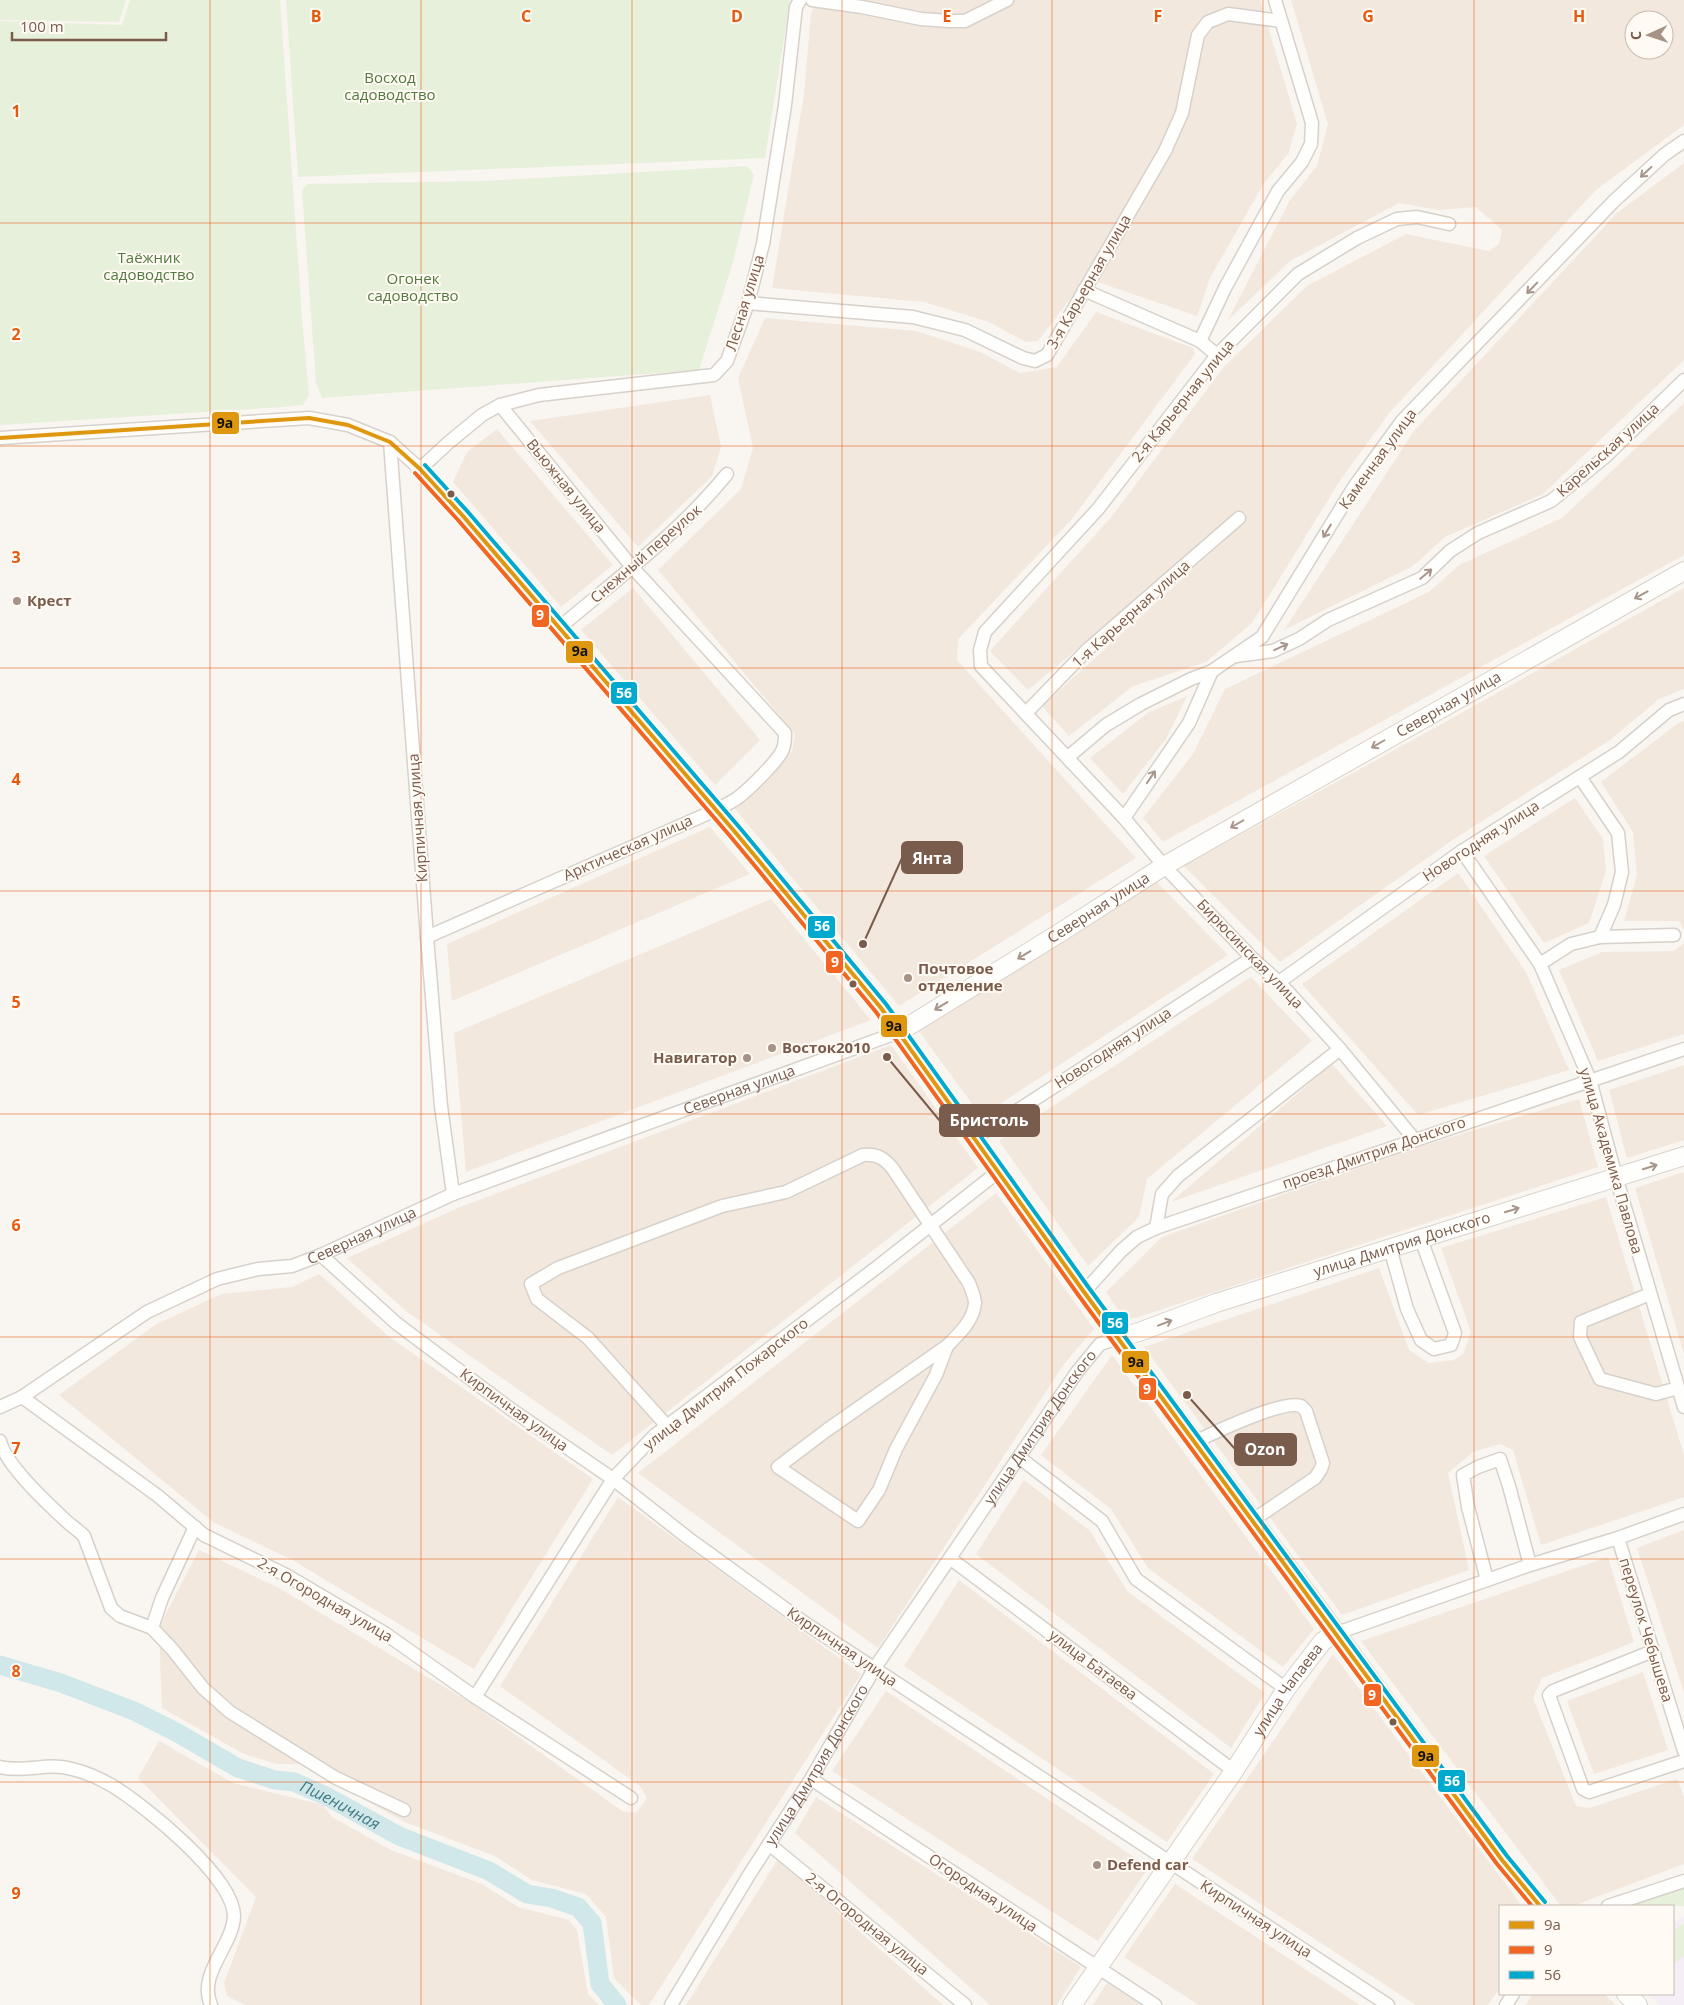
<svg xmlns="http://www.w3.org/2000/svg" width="1684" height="2005" viewBox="0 0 1684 2005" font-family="'Open Sans',sans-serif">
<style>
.residential{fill:#f2e8de;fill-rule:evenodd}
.education{fill:#f6eef6}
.green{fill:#e7f0db}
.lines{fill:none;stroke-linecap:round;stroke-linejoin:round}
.river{stroke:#d0e8ea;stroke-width:19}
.street-casing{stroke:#d7d1cb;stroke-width:15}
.secondary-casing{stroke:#d9d2cb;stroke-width:20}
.street{stroke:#fefefd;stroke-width:12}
.secondary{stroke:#fefefd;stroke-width:18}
.bus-1-casing{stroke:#fffaf3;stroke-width:8}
.bus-2-casing{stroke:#fffaf3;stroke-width:8}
.bus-3-casing{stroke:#fffaf3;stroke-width:8}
.bus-1{stroke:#de970f;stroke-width:4}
.bus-2{stroke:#f26522;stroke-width:4}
.bus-3{stroke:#00a9ce;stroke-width:4}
.oneway{stroke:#a8958b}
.grid{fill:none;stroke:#e8590c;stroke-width:1;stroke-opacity:0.55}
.bus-dot{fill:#7a5c4d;stroke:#fffaf3;stroke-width:2}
.poi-dot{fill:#a69286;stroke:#fffaf3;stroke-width:2}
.labels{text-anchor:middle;stroke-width:4;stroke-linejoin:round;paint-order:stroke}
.park-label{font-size:15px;fill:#537a41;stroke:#fffaf3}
.street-label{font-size:15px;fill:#7a5c4d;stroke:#fffaf3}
.poi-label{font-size:15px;font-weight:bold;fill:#7a5c4d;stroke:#fffaf3;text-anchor:start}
.water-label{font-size:16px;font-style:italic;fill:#437c86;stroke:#fffaf3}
.grid-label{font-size:16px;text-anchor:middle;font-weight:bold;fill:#e8590c;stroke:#fffaf3;stroke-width:4;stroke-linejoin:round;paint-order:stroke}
.leader{fill:none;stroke:#7a5c4d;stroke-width:2}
.callout-dot{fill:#7a5c4d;stroke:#fffaf3;stroke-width:2}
.callout{fill:#7a5c4d;stroke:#7a5c4d;stroke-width:2}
.callout-label{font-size:16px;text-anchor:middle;font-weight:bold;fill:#fff}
.line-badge{stroke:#fffaf3;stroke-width:2}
.badge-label{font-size:14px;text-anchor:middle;font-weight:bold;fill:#fff}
.pale-badge-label{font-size:14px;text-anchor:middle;font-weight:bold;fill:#111}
</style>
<rect width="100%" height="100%" fill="#f9f5f0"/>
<g class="residential">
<path d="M818,0H1260L1297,124L1288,154L1264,183L1210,278L1197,316L1086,278L1038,341L1026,342L989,322L924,302L772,288L804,94L811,13Z"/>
<path d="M1291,0H1684V125L1596,190L1390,412L1341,479L1252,623L1206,662L1133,686L1069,736L1042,706L1244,523L1246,513L1241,512L1028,690L990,651L1113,515L1223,368L1307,286L1406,234L1489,251L1499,244L1502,230L1476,207L1439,210L1399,203L1290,261L1228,320L1290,200L1317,166L1328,124ZM1634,20H1664V50H1634Z"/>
<path d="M1684,163V360L1543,494L1445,537L1413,566L1284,630L1414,431L1617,213Z"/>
<path d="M1096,312L1193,348L1195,354L1071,520L958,639L957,660L1136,858L899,1006L735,809L792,751L795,734L658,570L741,489L753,448L738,378L765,318L916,331L978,351L1020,373L1057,367Z"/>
<path d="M710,395L721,447L712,476L638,547L530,421Z"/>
<path d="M1684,403V555L1163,842L1143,818L1193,754L1225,689L1429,592L1459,565L1562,518Z"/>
<path d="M497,429L613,565L561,607L453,482L467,452Z"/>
<path d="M633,588L760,740L715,785L581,630Z"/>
<path d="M1684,588V689L1659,699L1610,740L1454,839L1280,962L1184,866L1447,721Z"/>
<path d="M1187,696L1166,739L1123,794L1090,758L1149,712Z"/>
<path d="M1684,721V930L1679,921H1624L1637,875L1633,832L1601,782L1677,724Z"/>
<path d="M1575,798L1603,839L1606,871L1589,923L1544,943L1484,856Z"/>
<path d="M710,827L750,874L452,1001L447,944Z"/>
<path d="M1458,873L1526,972L1569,1070L1418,1115L1302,984Z"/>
<path d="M1157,882L1228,955L981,1116L918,1030Z"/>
<path d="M771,899L871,1020L466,1172L454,1033Z"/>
<path d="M1684,943V1034L1598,1061L1559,970L1602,952L1674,951Z"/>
<path d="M1251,977L1312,1041L1147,1179L1139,1217L1088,1266L999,1141Z"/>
<path d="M891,1045L978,1168L612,1455L406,1311L347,1258L458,1208Z"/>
<path d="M1332,1064L1387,1126L1171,1202Z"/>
<path d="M1684,1065V1140L1627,1158L1609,1090Z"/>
<path d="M1579,1099L1598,1167L1135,1318L1124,1319L1106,1292L1162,1237L1176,1232L1418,1147Z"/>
<path d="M1684,1172V1354L1635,1188Z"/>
<path d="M996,1193L1094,1329L1064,1364L878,1648L638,1473Z"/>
<path d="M1606,1197L1684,1455V1497L1541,1545L1513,1450L1500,1444L1473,1452L1448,1473L1469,1570L1342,1615L1144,1347L1379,1268L1409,1350L1429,1363L1454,1360L1463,1354L1471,1332L1441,1248Z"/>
<path d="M319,1274L388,1336L593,1479L474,1669L294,1561L213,1522L59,1395L155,1325L221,1294L292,1287Z"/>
<path d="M1112,1355L1314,1629L1283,1667L1148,1568L1111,1509L1041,1455Z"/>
<path d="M1024,1480L1090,1531L1127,1591L1265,1693L1231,1748L976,1554Z"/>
<path d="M618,1497L861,1674L649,2005H641L614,1978L606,1917L586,1894L532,1880L495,1856L405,1822L352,1793L341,1779L302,1764H277L244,1754L162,1708L159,1627L199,1550L279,1588L471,1703L622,1811L636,1813L647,1798L640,1786L500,1686Z"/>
<path d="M1684,1530V1693L1637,1548Z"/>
<path d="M1608,1557L1634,1642L1542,1678L1533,1698L1576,1806L1590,1808L1677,1779L1684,1797V1864L1573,1906H1561L1361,1641Z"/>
<path d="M959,1580L1214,1774L1167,1842L904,1666Z"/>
<path d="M1333,1654L1522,1906H1500V1988L1488,2005H1416L1192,1859Z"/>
<path d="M1643,1672L1668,1750L1594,1774L1567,1701Z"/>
<path d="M886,1691L1149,1867L1098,1941L832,1771Z"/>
<path d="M159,1741L233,1783L323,1805L332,1817L391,1850L482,1884L518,1907L569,1920L577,1930L588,1994L599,2005H245L227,1996L224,1983L256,1897L138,1778Z"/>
<path d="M816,1797L1081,1967L1057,2005H990L795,1833Z"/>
<path d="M778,1859L943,2005H686Z"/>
<path d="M1175,1884L1360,2005H1199L1124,1957Z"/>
<path d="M1107,1983L1141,2005H1093Z"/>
<path d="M1533,1994H1604L1616,2005H1526Z"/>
</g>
<path class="education" d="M1684,1916V2005H1660L1649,1994H1673V1923Z"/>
<g class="green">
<path d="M0,0H126L119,22L0,20Z"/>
<path d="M130,0H280L302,318L309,395L303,405L283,407L0,425V21L122,25Z"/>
<path d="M286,0H790L765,158L298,177Z"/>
<path d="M747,166L754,175L733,262L699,370L322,398L316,383L302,190L308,184L485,181Z"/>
<path d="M1684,1889V1906H1628Z"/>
<path d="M1684,1923V1956L1673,1964V1931Z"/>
</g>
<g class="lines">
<path class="river" id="s1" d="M0,1665L61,1683L134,1711L176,1732L238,1768L275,1780L294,1782L326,1796L399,1836L489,1871L527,1894L551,1898L578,1907L592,1923L600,1984L617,2005"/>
<defs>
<g id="street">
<path d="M812,0L862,7L921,19L949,21H965L1007,0"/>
<path d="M1084,290L1200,341L1217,355"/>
<path d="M748,303L913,317L965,330L1023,358L1035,361L1047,355L1165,151L1182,113L1198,35L1208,22L1228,14L1281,21"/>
<path d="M1200,341L1225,288L1278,191L1302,162L1311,144L1312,123L1275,0"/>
<path d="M0,438L309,418L348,425L390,442L420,469L448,443L482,415L500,405L539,395L714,375L727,361L748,303L763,244L785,105L796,7L800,0"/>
<path d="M390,442L427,937L441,1106L453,1194"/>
<path d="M559,628C618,578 678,534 727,474"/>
<path d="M1236,656L1273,651L1299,639L1328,620L1422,578L1450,551L1478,533L1551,501L1605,457L1684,380"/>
<path d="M1026,713L1087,650L1239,518"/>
<path d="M1068,757L1106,725L1141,704L1191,679L1212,671L1262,637L1354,487L1402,421L1614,201L1664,155L1684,141"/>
<path d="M1580,777L1618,833L1622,872L1614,905L1600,937"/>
<path d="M1124,818L1189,723L1212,671"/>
<path d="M1462,851L1540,964L1590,1080L1616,1177L1684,1407"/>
<path d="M427,937L716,810C723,806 733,802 740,796C750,788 779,760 783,749C785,744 785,739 785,733L632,567L500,405"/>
<path d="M1540,964L1571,944L1600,937L1674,935"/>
<path d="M1279,982L1462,851L1619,752L1669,710L1684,704"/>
<path d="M1340,1049L1414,1139"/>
<path d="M975,1138L1252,958"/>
<path d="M1156,1228L1162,1194L1178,1176L1340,1049L1279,982L1252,958L1164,866L1124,818L981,666L980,650L985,632L1098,509L1217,355L1298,274L1357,238L1397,219L1417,217L1449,224"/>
<path d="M1390,1248L1407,1309L1421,1340L1434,1349L1451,1345L1455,1333L1421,1239"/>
<path d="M321,1255L396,1323L512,1410L613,1479L688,1538L805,1623L1388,2005"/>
<path d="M1084,1292L1121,1251L1137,1237L1156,1228L1684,1049"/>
<path d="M1650,1294L1581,1322L1580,1337L1600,1379L1656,1394L1678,1388"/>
<path d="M947,1346L936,1375L896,1449L879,1490L858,1521L778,1467L827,1430Z"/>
<path d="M22,1397L158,1496L204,1535L286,1575L386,1634L475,1697L631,1798"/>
<path id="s2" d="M0,1407L22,1397L147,1312L217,1279L258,1269L292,1266L321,1255L453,1194L899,1032"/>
<path d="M667,1426L588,1338L537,1299L531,1284L558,1268L722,1206L786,1192L863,1155C878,1154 884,1158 893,1169L969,1283C971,1289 975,1297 975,1303C974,1320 958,1335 947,1346"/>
<path d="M0,1441C6,1465 44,1500 63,1518C70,1525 77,1529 84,1536L111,1608L120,1616L152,1628L172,1649L203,1688L230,1712L336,1778L404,1810"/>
<path d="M1195,1442C1213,1433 1284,1399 1301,1406C1302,1407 1305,1410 1306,1411L1323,1463L1321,1469L1315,1478L1253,1520"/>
<path d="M1020,1458L1102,1521L1136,1579L1286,1689"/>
<path d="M1618,1538L1684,1751"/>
<path d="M951,1559L1234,1771"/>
<path d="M1487,1580L1468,1507L1463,1475L1478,1467L1500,1459L1509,1486L1530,1565"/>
<path d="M152,1628L162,1598L195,1527"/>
<path d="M1337,1633L1530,1565L1618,1538L1684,1514"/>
<path d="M1653,1651L1553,1691L1549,1695L1550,1698L1583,1789L1589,1792L1684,1761"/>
<path d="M475,1697L613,1479L655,1435L876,1268L999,1171"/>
<path d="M0,1767C24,1773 48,1762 72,1769C85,1772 99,1778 111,1785C143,1804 234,1877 234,1916C233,1946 197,1974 211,2005"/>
<path d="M811,1779L1155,2005"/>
<path d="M769,1844L965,2005"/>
<path d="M1608,1906L1684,1881"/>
<path id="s3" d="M671,2005L749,1875L811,1779L874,1669L1077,1372L1100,1344L1118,1338"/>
<path d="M1506,2005L1513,1994"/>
</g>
<g id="secondary">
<path d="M420,469L463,516L735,832L881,1008L1084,1292L1318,1608L1502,1860L1540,1906"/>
<path id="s4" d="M899,1032L1058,934L1164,866L1684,571"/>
<path id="s5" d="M1118,1338L1139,1332L1216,1303L1684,1156"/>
<path d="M1626,1994L1638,2005"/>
<path id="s6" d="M1072,2005L1234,1771L1286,1689L1323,1641L1337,1633"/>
</g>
</defs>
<use href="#street" class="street-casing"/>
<use href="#secondary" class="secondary-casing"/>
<use href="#street" class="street"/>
<use href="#secondary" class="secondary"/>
<defs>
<path id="bus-1" d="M0,438L309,418L348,425L390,442L420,469L463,516L735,832L881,1008L1084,1292L1502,1860L1540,1906"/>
<path id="bus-2" d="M415,473L458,520L730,836L876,1012L1079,1296L1497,1864L1532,1906"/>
<path id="bus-3" d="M425,465L468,512L740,828L886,1004L1089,1288L1507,1856L1545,1902"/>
</defs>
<use href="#bus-1" class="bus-1-casing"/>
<use href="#bus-2" class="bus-2-casing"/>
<use href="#bus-3" class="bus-3-casing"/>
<use href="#bus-1" class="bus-1"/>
<use href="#bus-2" class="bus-2"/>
<use href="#bus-3" class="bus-3"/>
</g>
<defs><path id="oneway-shaft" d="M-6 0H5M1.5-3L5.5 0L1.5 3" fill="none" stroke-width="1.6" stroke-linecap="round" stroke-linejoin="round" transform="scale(1.25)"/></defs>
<g class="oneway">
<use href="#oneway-shaft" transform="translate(1646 172) rotate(137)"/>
<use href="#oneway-shaft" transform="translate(1532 288) rotate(134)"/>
<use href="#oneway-shaft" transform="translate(1327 531) rotate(121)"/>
<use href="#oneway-shaft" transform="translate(1426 574) rotate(-40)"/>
<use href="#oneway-shaft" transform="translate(1641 595) rotate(151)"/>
<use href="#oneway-shaft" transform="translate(1281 647) rotate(-24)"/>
<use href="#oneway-shaft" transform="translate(1378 744) rotate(150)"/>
<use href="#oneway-shaft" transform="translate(1151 777) rotate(-56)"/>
<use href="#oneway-shaft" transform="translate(1237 824) rotate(150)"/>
<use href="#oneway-shaft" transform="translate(1024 955) rotate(149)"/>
<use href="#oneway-shaft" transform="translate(941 1006) rotate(149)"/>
<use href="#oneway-shaft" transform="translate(1650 1167) rotate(-17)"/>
<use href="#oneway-shaft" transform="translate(1512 1210) rotate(-17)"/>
<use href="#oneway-shaft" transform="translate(1165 1323) rotate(-21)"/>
</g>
<path class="grid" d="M210,0V2005M421,0V2005M632,0V2005M842,0V2005M1052,0V2005M1263,0V2005M1474,0V2005M0,223H1684M0,446H1684M0,668H1684M0,891H1684M0,1114H1684M0,1337H1684M0,1559H1684M0,1782H1684"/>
<g class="bus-dot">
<circle cx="451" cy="494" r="4.5"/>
<circle cx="853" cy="984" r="4.5"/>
<circle cx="1393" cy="1722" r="4.5"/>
</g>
<g class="poi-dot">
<circle cx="17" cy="601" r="5"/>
<circle cx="908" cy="978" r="5"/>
<circle cx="772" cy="1048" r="5"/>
<circle cx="747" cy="1058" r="5"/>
<circle cx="1097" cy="1865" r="5"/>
</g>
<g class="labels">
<g class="park-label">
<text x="390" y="83">Восход<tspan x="390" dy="17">садоводство</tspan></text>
<text x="149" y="263">Таёжник<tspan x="149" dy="17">садоводство</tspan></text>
<text x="413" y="284">Огонек<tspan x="413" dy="17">садоводство</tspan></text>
</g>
<g class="street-label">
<text transform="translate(1089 282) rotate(-60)" y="5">3-я Карьерная улица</text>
<text transform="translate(745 303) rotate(-73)" y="5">Лесная улица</text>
<text transform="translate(1183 401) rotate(-51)" y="5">2-я Карьерная улица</text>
<text transform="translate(1608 450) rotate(-42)" y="5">Карельская улица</text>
<text transform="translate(1378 459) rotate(-54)" y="5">Каменная улица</text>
<text transform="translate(566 486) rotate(51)" y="5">Вьюжная улица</text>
<text transform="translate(646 554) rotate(-41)" y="5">Снежный переулок</text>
<text transform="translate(1131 614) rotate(-42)" y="5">1-я Карьерная улица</text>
<text dy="5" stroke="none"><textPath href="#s4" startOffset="640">Северная улица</textPath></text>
<text transform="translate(418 818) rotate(-94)" y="5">Кирпичная улица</text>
<text transform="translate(1481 841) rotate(-33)" y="5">Новогодняя улица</text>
<text transform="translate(628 848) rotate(-24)" y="5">Арктическая улица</text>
<text dy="5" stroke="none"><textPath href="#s4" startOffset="235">Северная улица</textPath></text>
<text transform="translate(1250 954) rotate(46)" y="5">Бирюсинская улица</text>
<text transform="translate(1113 1048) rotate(-33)" y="5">Новогодняя улица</text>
<text dy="5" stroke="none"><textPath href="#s2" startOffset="810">Северная улица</textPath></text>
<text transform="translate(1374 1153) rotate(-19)" y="5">проезд Дмитрия Донского</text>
<text transform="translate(1611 1161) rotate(74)" y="5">улица Академика Павлова</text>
<text dy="5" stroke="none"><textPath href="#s2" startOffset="405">Северная улица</textPath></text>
<text dy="5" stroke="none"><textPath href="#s5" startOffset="299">улица Дмитрия Донского</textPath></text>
<text transform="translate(726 1384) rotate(-38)" y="5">улица Дмитрия Пожарского</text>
<text transform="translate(514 1410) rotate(36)" y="5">Кирпичная улица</text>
<text dy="5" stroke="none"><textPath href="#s3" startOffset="686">улица Дмитрия Донского</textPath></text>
<text transform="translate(325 1600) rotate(30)" y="5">2-я Огородная улица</text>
<text transform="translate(1646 1630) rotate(73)" y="5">переулок Чебышева</text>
<text transform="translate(842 1647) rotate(34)" y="5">Кирпичная улица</text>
<text transform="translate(1093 1665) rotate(37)" y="5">улица Батаева</text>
<text dy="5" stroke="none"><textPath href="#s6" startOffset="382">улица Чапаева</textPath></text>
<text dy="5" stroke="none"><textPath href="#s3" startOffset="281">улица Дмитрия Донского</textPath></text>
<text transform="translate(983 1893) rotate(34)" y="5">Огородная улица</text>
<text transform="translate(1256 1919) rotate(33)" y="5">Кирпичная улица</text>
<text transform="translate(867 1924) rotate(39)" y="5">2-я Огородная улица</text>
</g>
<g class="poi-label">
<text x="27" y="606">Крест</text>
<text x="918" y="974">Почтовое<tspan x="918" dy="17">отделение</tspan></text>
<text x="782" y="1053">Восток2010</text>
<text x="737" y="1063" text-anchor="end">Навигатор</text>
<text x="1107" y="1870">Defend car</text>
</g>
<g class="water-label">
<text dy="6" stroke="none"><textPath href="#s1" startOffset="370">Пшеничная</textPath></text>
</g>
</g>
<g class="grid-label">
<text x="316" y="22">B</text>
<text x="526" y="22">C</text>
<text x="737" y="22">D</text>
<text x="947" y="22">E</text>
<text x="1158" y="22">F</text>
<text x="1368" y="22">G</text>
<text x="1579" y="22">H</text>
<text x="16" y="117">1</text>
<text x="16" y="340">2</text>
<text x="16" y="563">3</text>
<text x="16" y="785">4</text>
<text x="16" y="1008">5</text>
<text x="16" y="1231">6</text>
<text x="16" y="1454">7</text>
<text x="16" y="1677">8</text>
<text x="16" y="1899">9</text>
</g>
<path class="leader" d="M863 944L902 858M887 1057L940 1121M1187 1395L1235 1449"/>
<g class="callout-dot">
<circle cx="863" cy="944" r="5"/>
<circle cx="887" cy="1057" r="5"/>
<circle cx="1187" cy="1395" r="5"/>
</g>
<g class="callout">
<rect x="902" y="842" width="60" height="31" rx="5"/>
<rect x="940" y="1105" width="99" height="31" rx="5"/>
<rect x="1235" y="1434" width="61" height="31" rx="5"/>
</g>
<g class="callout-label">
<text x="932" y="864">Янта</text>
<text x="989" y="1126">Бристоль</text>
<text x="1265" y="1455">Ozon</text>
</g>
<g class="line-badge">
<rect x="211" y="411" width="29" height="24" rx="5" fill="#de970f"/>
<rect x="531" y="604" width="19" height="24" rx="5" fill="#f26522"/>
<rect x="565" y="640" width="29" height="24" rx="5" fill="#de970f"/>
<rect x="610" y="681" width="28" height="24" rx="5" fill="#00a9ce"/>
<rect x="807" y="915" width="29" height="24" rx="5" fill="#00a9ce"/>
<rect x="825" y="950" width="19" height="24" rx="5" fill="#f26522"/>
<rect x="880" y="1014" width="28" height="24" rx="5" fill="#de970f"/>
<rect x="1101" y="1311" width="28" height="24" rx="5" fill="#00a9ce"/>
<rect x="1121" y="1350" width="29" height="24" rx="5" fill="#de970f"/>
<rect x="1138" y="1377" width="19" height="24" rx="5" fill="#f26522"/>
<rect x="1363" y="1683" width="19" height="24" rx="5" fill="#f26522"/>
<rect x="1411" y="1744" width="29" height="24" rx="5" fill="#de970f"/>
<rect x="1437" y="1769" width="29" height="24" rx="5" fill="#00a9ce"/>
</g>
<g class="badge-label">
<text x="540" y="620">9</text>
<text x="624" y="698">56</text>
<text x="822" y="931">56</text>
<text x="835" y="967">9</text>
<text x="1115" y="1328">56</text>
<text x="1147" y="1394">9</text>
<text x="1372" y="1700">9</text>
<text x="1452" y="1786">56</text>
</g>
<g class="pale-badge-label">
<text x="225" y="428">9а</text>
<text x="580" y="656">9а</text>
<text x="894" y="1031">9а</text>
<text x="1136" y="1367">9а</text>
<text x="1426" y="1761">9а</text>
</g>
<rect x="1499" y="1905" width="175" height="90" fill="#fffaf3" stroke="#cabbb1"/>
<rect x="1509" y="1921" width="25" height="8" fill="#de970f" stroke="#cabbb1"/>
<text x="1544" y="1930" font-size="15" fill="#7a5c4d">9а</text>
<rect x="1509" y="1946" width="25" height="8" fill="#f26522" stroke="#cabbb1"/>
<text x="1544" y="1955" font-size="15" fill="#7a5c4d">9</text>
<rect x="1509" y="1971" width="25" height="8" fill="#00a9ce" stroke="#cabbb1"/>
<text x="1544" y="1980" font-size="15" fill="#7a5c4d">56</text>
<g transform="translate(1649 35) rotate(267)"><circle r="24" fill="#fffaf3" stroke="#cabbb1"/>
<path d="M0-4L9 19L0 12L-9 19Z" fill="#a69286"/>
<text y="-8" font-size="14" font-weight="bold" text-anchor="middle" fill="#7a5c4d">С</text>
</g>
<path d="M12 32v8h154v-8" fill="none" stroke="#7a5c4d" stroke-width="2.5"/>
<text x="20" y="32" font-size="15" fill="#7a5c4d" stroke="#fffaf3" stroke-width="4" paint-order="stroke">100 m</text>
</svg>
